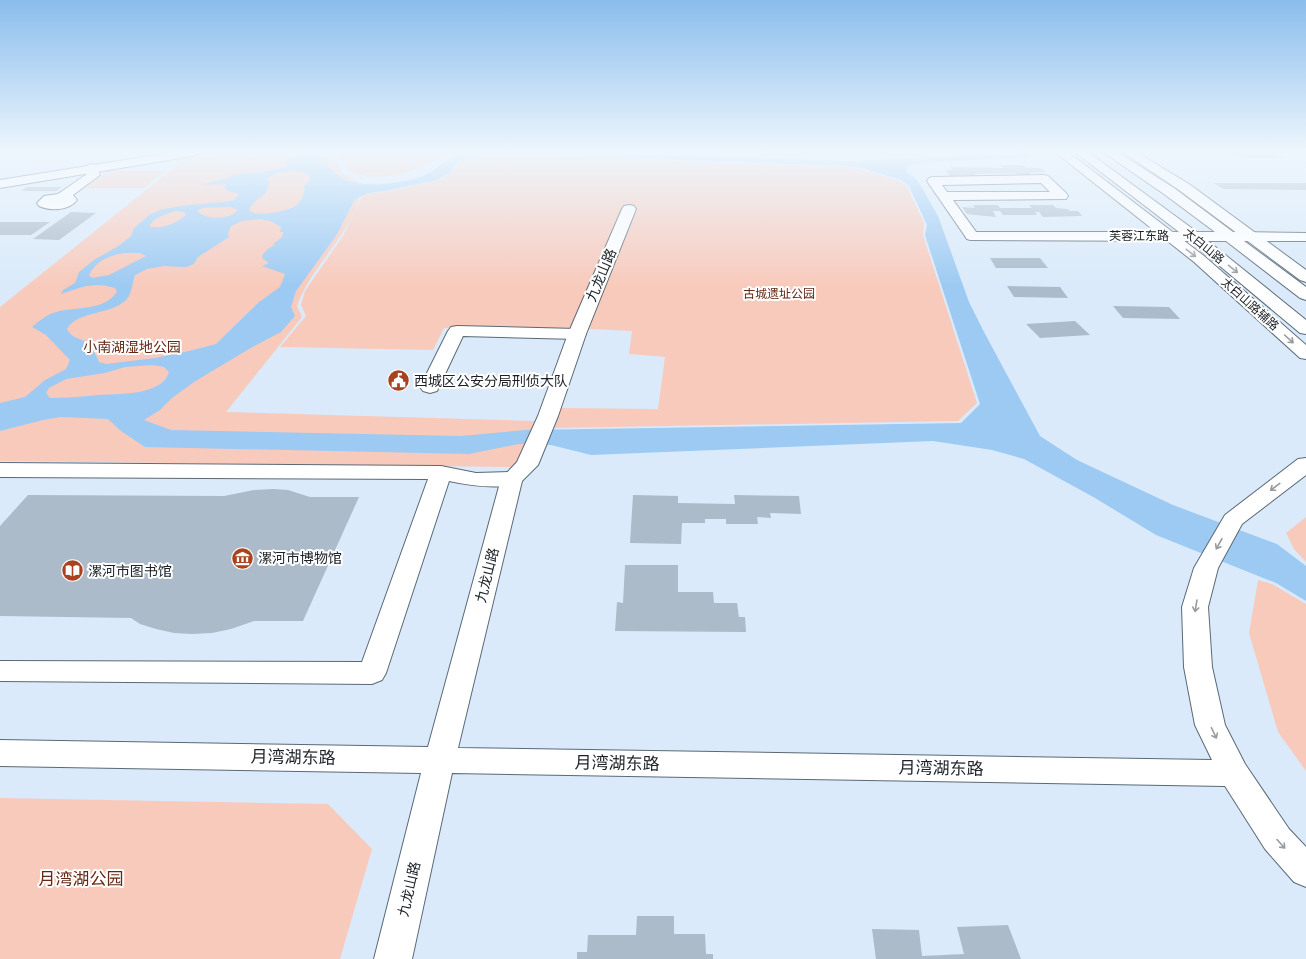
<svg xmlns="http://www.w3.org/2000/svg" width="1306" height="959" viewBox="0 0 1306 959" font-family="Karla,'Noto Sans SC',sans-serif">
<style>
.green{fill:#f8cabc}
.water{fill:#9dcaf2;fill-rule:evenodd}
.building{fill:#abbbca}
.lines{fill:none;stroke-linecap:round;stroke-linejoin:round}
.street-casing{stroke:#5a6976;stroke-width:2}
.secondary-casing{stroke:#5a6976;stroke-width:2}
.street{fill:#fff;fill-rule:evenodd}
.secondary{fill:#fff;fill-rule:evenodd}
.oneway{stroke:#989b9e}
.labels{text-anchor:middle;stroke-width:4;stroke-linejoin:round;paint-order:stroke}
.far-street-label{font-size:12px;fill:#1b2127;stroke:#fff}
.far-park-label{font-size:12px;fill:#642814;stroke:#fff}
.street-label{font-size:14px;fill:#1b2127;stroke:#fff}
.park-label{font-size:14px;fill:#642814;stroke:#fff}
.poi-label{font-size:14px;fill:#1b2127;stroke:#fff;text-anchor:start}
.near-street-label{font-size:17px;fill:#1b2127;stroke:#fff}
.near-park-label{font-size:17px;fill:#642814;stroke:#fff}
</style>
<rect width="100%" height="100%" fill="#daeafa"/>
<g class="green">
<path d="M220,152H331L327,155V157L338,164L341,171L347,176L362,184C357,232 312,262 297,306L302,317L226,412L535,421L518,467L0,461V307L190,155Z"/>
<path d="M338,152H454C439,157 426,167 411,171C394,177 366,180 350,171L347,162L335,156Z"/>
<path d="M495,152L680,161L847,167L859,169L898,180L907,187L924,223L923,235L977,403L958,421L554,428L561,408L658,409L665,357L629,354L632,331L571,328H444L433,350L280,347L306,316L301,305L305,291L343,236L362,196L368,193L385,192L438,180L453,172L462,160Z"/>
<path d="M109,171H165L144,188H85Z"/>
<path d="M1306,517V562L1294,549L1286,533Z"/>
<path d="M1258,580L1272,584L1306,604V771L1278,732L1249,633Z"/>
<path d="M0,798L328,804L372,849L340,959H0Z"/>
</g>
<path class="water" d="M299,152H323L320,158C326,165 340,178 348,181C367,188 404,183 423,176C434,172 442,163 451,158C465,151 479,152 493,152L460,160L451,172L437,180L385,191L368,193L355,199L336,236L296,291L291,307L295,316L281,332L249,349L194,382L172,398L160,410L144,420L171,430L461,436L525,430L961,423L980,404L925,235L927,225L909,186L901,180L861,168L847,166L682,160L511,152H596L847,161L944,157L999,152H1035L1027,157L922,163L909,166L905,171L915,178L921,186L938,216L969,302L984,332L1040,436L1077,460L1173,505L1277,544L1306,566V601L1276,583L1156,535L1095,498L1024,459L992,450L933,441L591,455L551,445L519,444L469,454L145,447L121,431L108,419L61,417L43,420L0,431V403L25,397L45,380L66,369L70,360L46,335L32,327C39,321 46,315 56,312C77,306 102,312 117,292L115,288C95,281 81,287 61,294L63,290L75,283L79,272L94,260L120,245L131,236L134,228L149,215L160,210L179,206L233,201L239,194L228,191L225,188L226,184L203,185L204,184L228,178L235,174L265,172L286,167L287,161ZM289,171L304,172L310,177L309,182L304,186C305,194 301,203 294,207C285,211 256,218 249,210C254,196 272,198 268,178L275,174ZM230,207L238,210C230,220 206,220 197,211L203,208ZM177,211L184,212L186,215C178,223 160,230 149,226C156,216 166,214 177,211ZM260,219L270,221L281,227L280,232H284L281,238L273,244L275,245L269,248L262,255L263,259L269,263L262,266L285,274L280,287L259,302L216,344L189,351L155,358L106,364L99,362C96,355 93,349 87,343C79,337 72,339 67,329C78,309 117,316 129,296C132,290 133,281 135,275L147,269L164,266L186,267L194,264L198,257L229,237L228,233L231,226L242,221ZM124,253H140L146,256L109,275L92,278L89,275C97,260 108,256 124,253ZM152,365L164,367L169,372C163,396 115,394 97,395C81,397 66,398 50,398L46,393L49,388L66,379L105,373L125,367Z"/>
<g class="building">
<path d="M1228,152H1274L1284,158H1249L1246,156H1236Z"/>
<path d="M1000,165H1022L1027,168H1041L1046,172L1029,173L1031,175H1017L1014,173L974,174L976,177H968L966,175L950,176L945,170H953L950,167L1003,168Z"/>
<path d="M1214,183H1306V190L1223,189Z"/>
<path d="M27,187H62L56,191H21Z"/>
<path d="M973,205H998L1000,208H1032L1029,205H1053L1056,208L1067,209L1070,211H1078L1082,216L1043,217L1039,212H1035L1037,215H1003L1000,211H993L996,217L967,214L962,207L975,208Z"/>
<path d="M71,212L96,213L59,240L33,239Z"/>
<path d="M0,222H50L31,235H0Z"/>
<path d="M990,258H1040L1048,268H996Z"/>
<path d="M1007,286L1060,287L1068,298L1014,297Z"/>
<path d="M1113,306L1169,307L1180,319L1123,318Z"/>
<path d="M1075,321L1090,335L1040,338L1026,324Z"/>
<path d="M273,489L288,490L310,497H359L303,621H254L231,629L212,633L192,634L174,633L156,629L140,624L131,618L0,616V526L28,495L224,496L254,490Z"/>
<path d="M633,495L678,496V503L735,504L734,495L799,496L801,514L770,513L771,518L757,517L758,524H726V519H705V523H682L681,544L630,543Z"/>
<path d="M625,565H678V592H713L714,603H737L739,617H745L746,632L615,631L617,602L623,603Z"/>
<path d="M637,916H674V934H705L706,954H713V959H577V952H587L588,935H636Z"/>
<path d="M1008,925L1021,959H876L872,929L919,930L922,956L964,954L957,927Z"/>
</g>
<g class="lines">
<defs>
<g id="street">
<path d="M1055,152H1068L1204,256L1306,345V359L1300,358L1194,262Z"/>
<path d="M1123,152H1136L1189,184L1306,270V282L1300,280L1179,190Z"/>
<path d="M92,164L96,165L100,175L73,195L77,200C69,211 50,211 39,206L37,203L44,196L58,194L87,174L86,168L88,165Z"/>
<path d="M1044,175L1048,176L1066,193L1068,196L1066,199L953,200L979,236L977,239L972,240L967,239L927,181L929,178L933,177ZM1041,183L1050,192H947L942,185Z"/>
<path d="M457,326L577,329L583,330L586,334L583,338L577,339L463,336L437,391L430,393L423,391L420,387L448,331L451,327Z"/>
<path d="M0,463L441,466L476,473L512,472L520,474L523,479L520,484C496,489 472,486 449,481L386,673L382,680L372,684L0,681V661L362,662L428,479L0,477Z"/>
</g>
<g id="secondary">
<path d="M175,152H199L197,154L193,156L0,188V180Z"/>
<path d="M1075,152H1088L1197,232H1215L1164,194L1106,154L1104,152H1117L1174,188L1233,232L1306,233V241H1244L1306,287V300L1300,298L1226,241H1208L1306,320V334L1300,333L1190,241L972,240L967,239L965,236L967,233L972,232H1179Z"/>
<path d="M629,205L634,206L636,209L586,334L558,416L538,465L522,481L458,748L1212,760L1195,725L1184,667L1182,607L1194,568L1225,515L1298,459L1306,458V475L1242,524L1218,568L1208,607L1212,667L1225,725L1245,764L1289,829L1306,847V887L1294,882L1265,849L1225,786L452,773L412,959H374L421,773L0,766V740L428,747L501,479L517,462L538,416L568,334L622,209L624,206Z"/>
</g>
</defs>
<use href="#street" class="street-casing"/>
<use href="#secondary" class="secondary-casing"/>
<use href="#street" class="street"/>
<use href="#secondary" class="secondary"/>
</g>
<defs><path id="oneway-shaft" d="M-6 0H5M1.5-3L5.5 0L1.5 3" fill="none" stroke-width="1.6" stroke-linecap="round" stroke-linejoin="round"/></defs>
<g class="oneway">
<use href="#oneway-shaft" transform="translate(1191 253) rotate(38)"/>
<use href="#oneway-shaft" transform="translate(1233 269) rotate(39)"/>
<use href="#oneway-shaft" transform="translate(1289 339) rotate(42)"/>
<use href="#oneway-shaft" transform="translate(1275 487) rotate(143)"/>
<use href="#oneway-shaft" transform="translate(1219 544) rotate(119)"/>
<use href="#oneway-shaft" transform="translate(1196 606) rotate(99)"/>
<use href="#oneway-shaft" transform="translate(1214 733) rotate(64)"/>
<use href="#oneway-shaft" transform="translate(1281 844) rotate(48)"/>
</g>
<linearGradient id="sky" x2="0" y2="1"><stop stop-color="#8abdec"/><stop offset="0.53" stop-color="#eef6fd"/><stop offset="1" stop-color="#eef6fd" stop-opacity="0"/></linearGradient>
<rect width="1306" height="286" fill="url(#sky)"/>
<defs>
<symbol id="civic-disc" viewBox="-11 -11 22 22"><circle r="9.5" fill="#a9421e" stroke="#fff"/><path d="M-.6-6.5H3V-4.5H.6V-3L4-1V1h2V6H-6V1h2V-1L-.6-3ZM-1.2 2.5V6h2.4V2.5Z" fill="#fff"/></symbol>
<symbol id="museum-disc" viewBox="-11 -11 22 22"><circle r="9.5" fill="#a9421e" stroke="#fff"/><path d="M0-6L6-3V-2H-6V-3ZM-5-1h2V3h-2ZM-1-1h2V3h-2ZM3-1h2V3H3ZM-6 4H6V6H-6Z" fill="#fff"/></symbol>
<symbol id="library-disc" viewBox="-11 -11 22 22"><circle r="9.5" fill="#a9421e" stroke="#fff"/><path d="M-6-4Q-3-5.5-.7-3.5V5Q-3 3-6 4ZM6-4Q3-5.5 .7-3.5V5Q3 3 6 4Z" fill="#fff"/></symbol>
</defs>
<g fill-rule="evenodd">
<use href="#civic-disc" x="386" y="368" width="25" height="25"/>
<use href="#museum-disc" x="230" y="546" width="25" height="25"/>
<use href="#library-disc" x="60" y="558" width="25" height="25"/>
</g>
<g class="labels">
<g class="far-street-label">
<text x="1139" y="240">芙蓉江东路</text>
<text transform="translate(1204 246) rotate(39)" y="4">太白山路</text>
<text transform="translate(1250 304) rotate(42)" y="4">太白山路辅路</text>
</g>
<g class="far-park-label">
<text x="779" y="298">古城遗址公园</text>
</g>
<g class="street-label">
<text transform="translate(601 275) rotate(-67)" y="5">九龙山路</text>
<text transform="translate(487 575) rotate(-76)" y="5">九龙山路</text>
<text transform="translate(409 889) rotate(-77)" y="5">九龙山路</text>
</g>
<g class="park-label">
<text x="132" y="352">小南湖湿地公园</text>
</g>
<g class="poi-label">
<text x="414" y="386">西城区公安分局刑侦大队</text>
<text x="258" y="563">漯河市博物馆</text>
<text x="88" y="576">漯河市图书馆</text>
</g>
<g class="near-street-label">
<text transform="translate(293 757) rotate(1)" y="6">月湾湖东路</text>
<text transform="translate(617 763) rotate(1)" y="6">月湾湖东路</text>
<text transform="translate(941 768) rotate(1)" y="6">月湾湖东路</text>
</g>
<g class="near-park-label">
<text x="81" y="885">月湾湖公园</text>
</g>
</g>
</svg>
